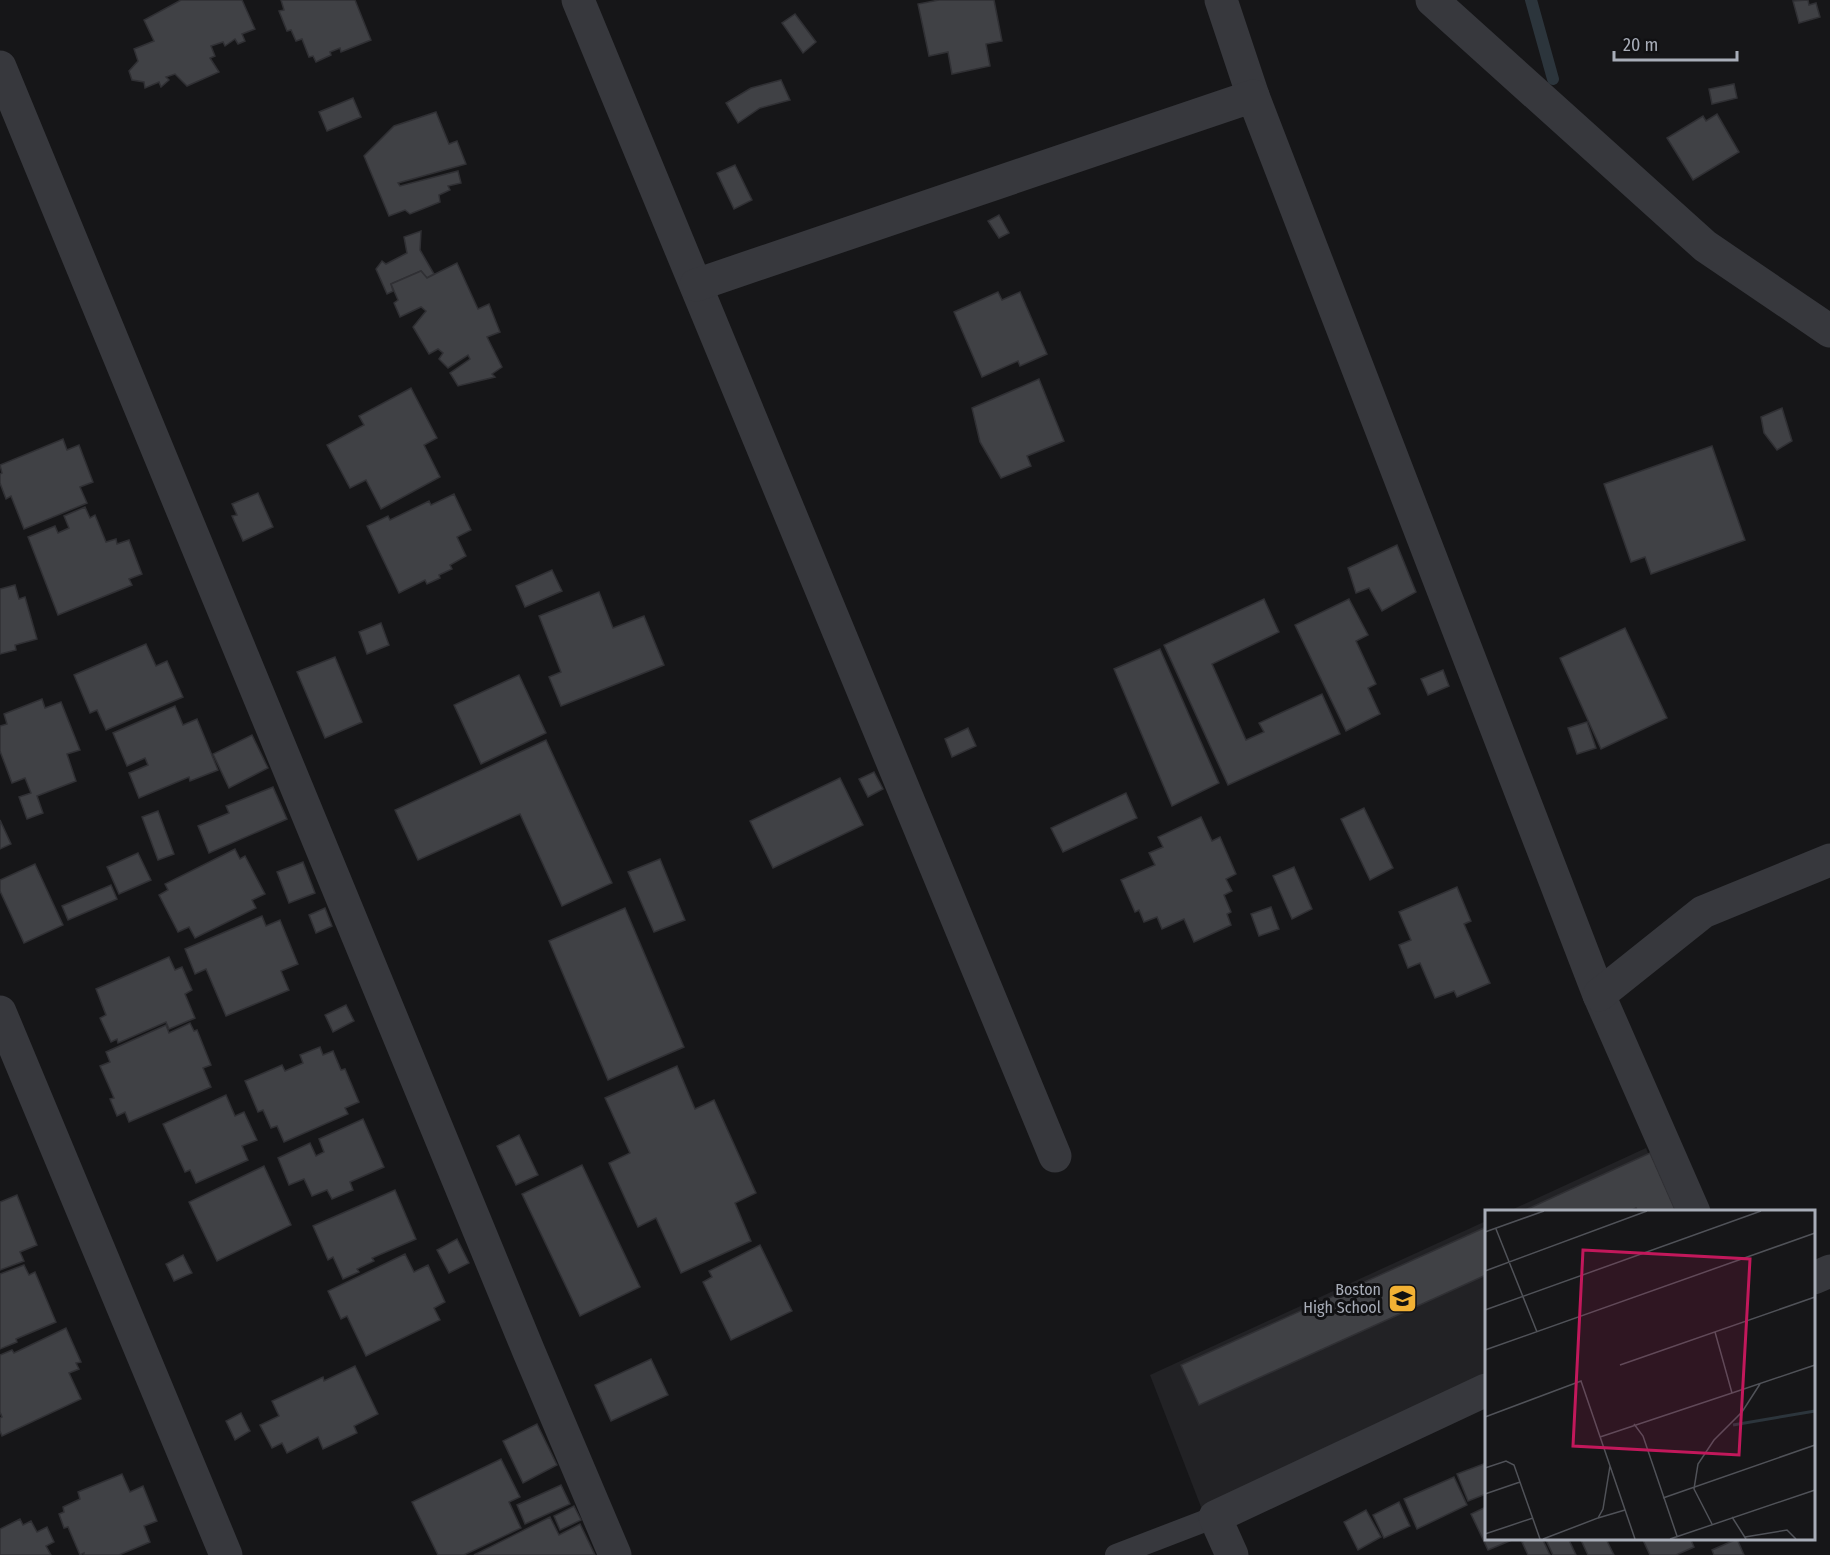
<svg xmlns="http://www.w3.org/2000/svg" width="1830" height="1555" viewBox="0 0 1830 1555" font-family="'Fira Sans Condensed',sans-serif">
<style>
.built{fill:#222225}
.lines{fill:none;stroke-linecap:round;stroke-linejoin:round}
.stream{stroke:#2c353c;stroke-width:12}
.building{fill:#404145;stroke:#303034;stroke-width:1.5}
.lane{stroke:#37383d;stroke-width:22}
.street{stroke:#37383d;stroke-width:33}
.labels{text-anchor:middle;stroke-width:6;stroke-linejoin:round;paint-order:stroke}
.poi-label{font-size:16px;fill:#a8adb8;stroke:#111113;text-anchor:end}
.inset-river{fill:none;stroke:#2c353c;stroke-width:3}
.inset-road{fill:none;stroke:#505258;stroke-width:1.5}
.view{fill:#c2185b;fill-opacity:0.15;stroke:#c2185b;stroke-width:3}
.inset-edge{fill:none;stroke:#a8adb8;stroke-width:3}
</style>
<rect width="100%" height="100%" fill="#161618"/>
<g class="built">
<path d="M1646,1148L1672,1212H1507Z"/>
<path d="M1486,1221V1401L1203,1512L1150,1375Z"/>
</g>
<g class="lines">
<path class="stream" d="M1531,0L1553,79"/>
</g>
<g class="building">
<path d="M181,0H242L255,29L242,34L245,41L238,44L235,39L225,46L223,42L211,46L215,56L210,58L219,72L187,86L175,74L166,77L169,80L161,87L159,82L145,88L144,82L132,80L129,71L138,61L134,49L154,41L144,20Z"/>
<path d="M281,0H355L371,40L341,52L340,48L330,52L331,55L316,62L313,56L309,57L302,39L296,41L291,30L287,31L279,11L284,10Z"/>
<path d="M939,0H994L1002,41L986,44L990,66L952,74L948,52L929,56L918,4Z"/>
<path d="M1808,0L1809,5L1816,3L1820,17L1799,23L1793,1Z"/>
<path d="M795,14L816,42L803,53L782,23Z"/>
<path d="M781,80L790,100L760,108L738,123L726,103L751,88Z"/>
<path d="M1734,84L1737,98L1712,104L1709,89Z"/>
<path d="M353,98L361,117L327,131L319,112Z"/>
<path d="M436,112L449,144L457,141L466,164L398,183L400,186L458,171L461,183L448,186L450,190L439,195L440,202L410,214L405,210L389,216L364,156L394,126Z"/>
<path d="M1717,114L1739,152L1693,180L1667,138L1703,116L1706,121Z"/>
<path d="M735,165L752,200L734,209L717,173Z"/>
<path d="M999,215L1009,233L999,238L988,221Z"/>
<path d="M421,231L420,250L434,274L427,278L421,271L391,284L393,291L387,294L376,269L382,261L386,264L407,253L404,237Z"/>
<path d="M457,263L478,309L489,304L500,332L487,337L502,367L492,374L495,377L458,386L450,373L470,359L468,355L448,368L439,359L443,353L438,349L429,354L413,327L426,311L421,307L400,317L394,303L398,300L391,284L421,271L427,278Z"/>
<path d="M998,292L1002,300L1020,292L1047,354L1020,366L1018,361L982,377L954,312Z"/>
<path d="M1039,379L1064,441L1027,456L1031,466L1001,478L980,442L972,408Z"/>
<path d="M411,388L437,438L424,445L440,477L381,509L366,480L350,488L327,445L364,425L359,416Z"/>
<path d="M1782,408L1792,441L1777,450L1764,433L1761,417Z"/>
<path d="M63,439L67,450L79,445L93,482L80,487L87,503L24,529L11,496L6,499L0,483V474L2,473L0,465Z"/>
<path d="M1712,446L1745,540L1651,574L1645,557L1631,562L1604,484Z"/>
<path d="M258,493L273,527L243,541L232,516L237,515L232,504Z"/>
<path d="M454,494L471,530L457,537L466,556L450,565L452,569L439,575L440,578L427,584L425,580L399,593L367,526L388,516L390,520L429,501L431,505Z"/>
<path d="M85,507L90,518L95,515L106,542L116,539L117,544L129,540L142,574L129,579L132,585L58,615L28,537L55,526L58,533L69,528L64,516Z"/>
<path d="M1397,545L1416,592L1382,611L1369,588L1356,593L1348,568Z"/>
<path d="M552,570L562,591L525,607L516,586Z"/>
<path d="M15,585L19,599L25,597L37,639L15,645L16,650L0,654V589Z"/>
<path d="M599,592L613,628L644,616L664,665L561,706L549,677L561,672L539,616Z"/>
<path d="M1264,599L1279,632L1212,664L1246,740L1264,732L1259,723L1322,694L1340,734L1228,785L1164,645Z"/>
<path d="M1349,599L1368,635L1356,641L1376,684L1368,688L1380,714L1346,731L1295,625Z"/>
<path d="M381,623L389,645L367,654L359,632Z"/>
<path d="M1625,628L1667,718L1601,749L1560,658Z"/>
<path d="M146,644L156,666L167,661L183,697L106,730L97,710L90,713L74,675Z"/>
<path d="M1160,649L1219,783L1172,806L1114,669Z"/>
<path d="M335,657L362,722L325,738L297,672Z"/>
<path d="M1443,670L1449,686L1428,695L1421,679Z"/>
<path d="M519,675L546,733L481,764L454,705Z"/>
<path d="M42,699L45,708L61,702L80,750L67,754L76,781L37,796L43,813L27,819L19,797L31,793L25,778L12,783L0,751V726L7,724L4,714Z"/>
<path d="M175,706L183,725L197,719L218,770L190,781L189,777L139,798L129,773L148,765L145,758L127,766L113,733Z"/>
<path d="M1587,722L1596,748L1577,754L1568,728Z"/>
<path d="M968,728L976,746L952,757L945,739Z"/>
<path d="M252,735L268,768L229,788L213,754Z"/>
<path d="M546,740L612,883L562,906L520,814L418,860L395,810Z"/>
<path d="M874,772L883,789L868,797L859,779Z"/>
<path d="M840,778L863,825L773,868L750,821Z"/>
<path d="M273,787L287,819L209,853L198,826L229,813L226,806Z"/>
<path d="M1126,793L1137,818L1063,852L1051,828Z"/>
<path d="M1364,808L1393,868L1370,880L1341,819Z"/>
<path d="M158,811L174,854L158,860L142,817Z"/>
<path d="M1201,817L1212,841L1220,837L1236,874L1226,879L1232,891L1224,895L1231,912L1227,914L1231,925L1194,942L1184,919L1162,929L1157,917L1144,922L1139,910L1135,912L1121,880L1155,865L1149,853L1163,847L1158,837Z"/>
<path d="M0,820L11,844L0,849Z"/>
<path d="M235,849L240,859L245,856L265,894L252,900L256,908L195,938L189,927L178,932L159,895L168,890L165,884Z"/>
<path d="M138,853L151,880L119,894L107,867Z"/>
<path d="M660,859L685,920L654,932L628,872Z"/>
<path d="M303,862L315,893L289,903L277,872Z"/>
<path d="M35,864L63,925L24,943L0,891V880Z"/>
<path d="M1294,867L1312,909L1292,919L1273,876Z"/>
<path d="M111,885L117,899L68,920L62,906Z"/>
<path d="M1457,887L1471,921L1464,924L1490,983L1457,997L1454,991L1435,998L1420,963L1408,968L1399,945L1411,940L1399,912Z"/>
<path d="M1271,907L1279,929L1259,936L1251,914Z"/>
<path d="M325,908L332,926L316,933L309,915Z"/>
<path d="M625,908L684,1047L608,1080L549,941Z"/>
<path d="M262,916L266,926L280,920L298,964L281,971L289,990L226,1016L206,969L195,974L185,949Z"/>
<path d="M169,957L175,970L182,967L192,990L185,994L195,1018L169,1029L166,1022L118,1043L117,1039L111,1042L100,1018L106,1015L96,989Z"/>
<path d="M346,1005L354,1021L333,1032L325,1015Z"/>
<path d="M190,1023L194,1031L197,1030L211,1065L203,1068L211,1087L129,1122L125,1112L117,1116L110,1099L114,1098L100,1066L110,1062L106,1052L166,1025L169,1033Z"/>
<path d="M320,1047L323,1055L333,1051L341,1070L345,1069L359,1102L345,1108L348,1114L284,1142L277,1126L271,1128L263,1110L258,1112L245,1081L282,1065L285,1071L303,1063L300,1055Z"/>
<path d="M677,1066L695,1109L714,1100L756,1193L735,1203L751,1241L681,1273L656,1218L638,1227L609,1163L630,1153L605,1098Z"/>
<path d="M226,1095L235,1116L244,1112L257,1140L242,1146L248,1160L196,1183L190,1170L185,1172L163,1124Z"/>
<path d="M363,1119L384,1167L350,1182L353,1190L332,1199L327,1190L312,1196L304,1179L289,1185L278,1158L310,1143L316,1156L324,1152L319,1139Z"/>
<path d="M519,1135L538,1175L516,1185L497,1146Z"/>
<path d="M1650,1153L1676,1212H1638L1636,1208L1628,1212H1521Z"/>
<path d="M582,1165L640,1287L580,1316L522,1194Z"/>
<path d="M264,1166L291,1225L217,1261L189,1202Z"/>
<path d="M395,1190L416,1239L372,1258L374,1261L357,1269L359,1272L343,1279L333,1257L328,1260L313,1226Z"/>
<path d="M17,1195L37,1245L20,1252L24,1261L0,1270V1202Z"/>
<path d="M1486,1227V1275L1199,1405L1181,1365Z"/>
<path d="M457,1239L469,1263L449,1273L437,1250Z"/>
<path d="M760,1245L792,1311L731,1340L703,1282L712,1277L709,1271Z"/>
<path d="M405,1254L414,1272L428,1265L445,1302L434,1308L440,1320L366,1356L347,1316L341,1319L328,1291Z"/>
<path d="M183,1255L192,1273L174,1281L166,1264Z"/>
<path d="M24,1265L29,1275L35,1272L56,1322L16,1339L17,1342L0,1349V1274Z"/>
<path d="M66,1328L81,1362L76,1363L79,1369L69,1373L81,1399L2,1436L0,1431V1418L2,1417L0,1412V1355L12,1350L14,1353Z"/>
<path d="M651,1359L668,1395L611,1421L595,1385Z"/>
<path d="M355,1366L378,1414L354,1426L357,1433L323,1449L318,1437L287,1453L282,1443L272,1448L260,1425L279,1416L272,1401L323,1377L324,1381Z"/>
<path d="M241,1413L250,1431L235,1440L226,1421Z"/>
<path d="M537,1424L557,1465L523,1483L503,1441Z"/>
<path d="M501,1459L520,1497L509,1502L521,1528L464,1555H438L412,1502Z"/>
<path d="M1486,1463V1494L1468,1501L1457,1474Z"/>
<path d="M122,1474L130,1492L143,1486L157,1521L144,1526L150,1542L119,1555H84V1553L80,1555L68,1527L64,1528L59,1514L64,1512L63,1507L80,1499L78,1492Z"/>
<path d="M1454,1477L1467,1505L1417,1529L1404,1499Z"/>
<path d="M561,1485L570,1504L525,1524L517,1505Z"/>
<path d="M1399,1502L1410,1526L1384,1538L1373,1515Z"/>
<path d="M574,1506L581,1520L560,1530L554,1516Z"/>
<path d="M1486,1507V1538L1512,1540L1488,1550L1471,1514Z"/>
<path d="M1366,1510L1381,1537L1358,1550L1344,1522Z"/>
<path d="M550,1517L559,1535L580,1524L595,1555H474Z"/>
<path d="M20,1519L23,1525L31,1521L37,1532L47,1527L54,1542L46,1546L51,1555H0V1529Z"/>
<path d="M1530,1538H1542L1550,1555H1528L1522,1542Z"/>
<path d="M1545,1538H1568L1576,1555H1553Z"/>
<path d="M1580,1538H1612L1607,1541L1614,1555H1588Z"/>
<path d="M1642,1538H1690L1694,1547L1676,1555H1650Z"/>
<path d="M1737,1539L1744,1555H1714L1712,1550Z"/>
</g>
<g class="lines">
<path class="lane" d="M1116,1555L1215,1517"/>
<g class="street">
<path d="M578,0L1055,1156"/>
<path d="M1221,0L1253,96"/>
<path d="M1432,0L1705,246L1830,331"/>
<path d="M0,67L529,1352L615,1555"/>
<path d="M696,285L1253,96L1599,995L1694,1212"/>
<path d="M1599,995L1703,912L1830,860"/>
<path d="M0,1012L226,1555"/>
<path d="M1814,1278L1830,1271"/>
<path d="M1232,1555L1215,1517L1486,1390"/>
</g>
</g>
<defs>
<symbol id="school-square" viewBox="-11 -11 22 22"><rect x="-9" y="-9" width="18" height="18" rx="4" fill="#f2b134" stroke="#111113"/><path d="M0-5L7-2L0 1L-7-2ZM-4 1L0 2.5L4 1V4Q0 6-4 4Z" fill="#111"/></symbol>
</defs>
<g fill-rule="evenodd">
<use href="#school-square" x="1386" y="1282" width="33" height="33"/>
</g>
<g class="labels">
<g class="poi-label">
<text x="1381" y="1295">Boston<tspan x="1381" dy="18">High School</tspan></text>
</g>
</g>
<g transform="translate(1485 1210)">
<rect width="330" height="330" fill="#161618"/>
<path class="inset-river" d="M248,215L330,201"/>
<path class="inset-road" d="M11,19L52,122M0,22L59,1M0,61L162,1M0,100L276,1M0,140L330,23M135,155L330,87M247,183L330,155M0,207L96,171L150,329M149,214L158,226L192,326M115,227L247,183L230,122M0,258L21,251L29,255L55,329M0,284L35,272M178,288L330,235M247,307L261,329M113,308L140,300M227,314L209,279L213,254L229,230L257,202L275,174M0,324L48,308M260,327L302,320L311,329M58,329L113,308L118,299L125,256M185,329L330,280"/>
<path class="view" d="M98,40L265,49L254,245L88,236Z"/>
<rect width="330" height="330" class="inset-edge"/>
</g>
<path d="M1614 51v9h123v-9" fill="none" stroke="#a8adb8" stroke-width="3"/>
<text x="1623" y="51" font-size="18" fill="#a8adb8" stroke="#111113" stroke-width="4.5" paint-order="stroke">20 m</text>
</svg>
